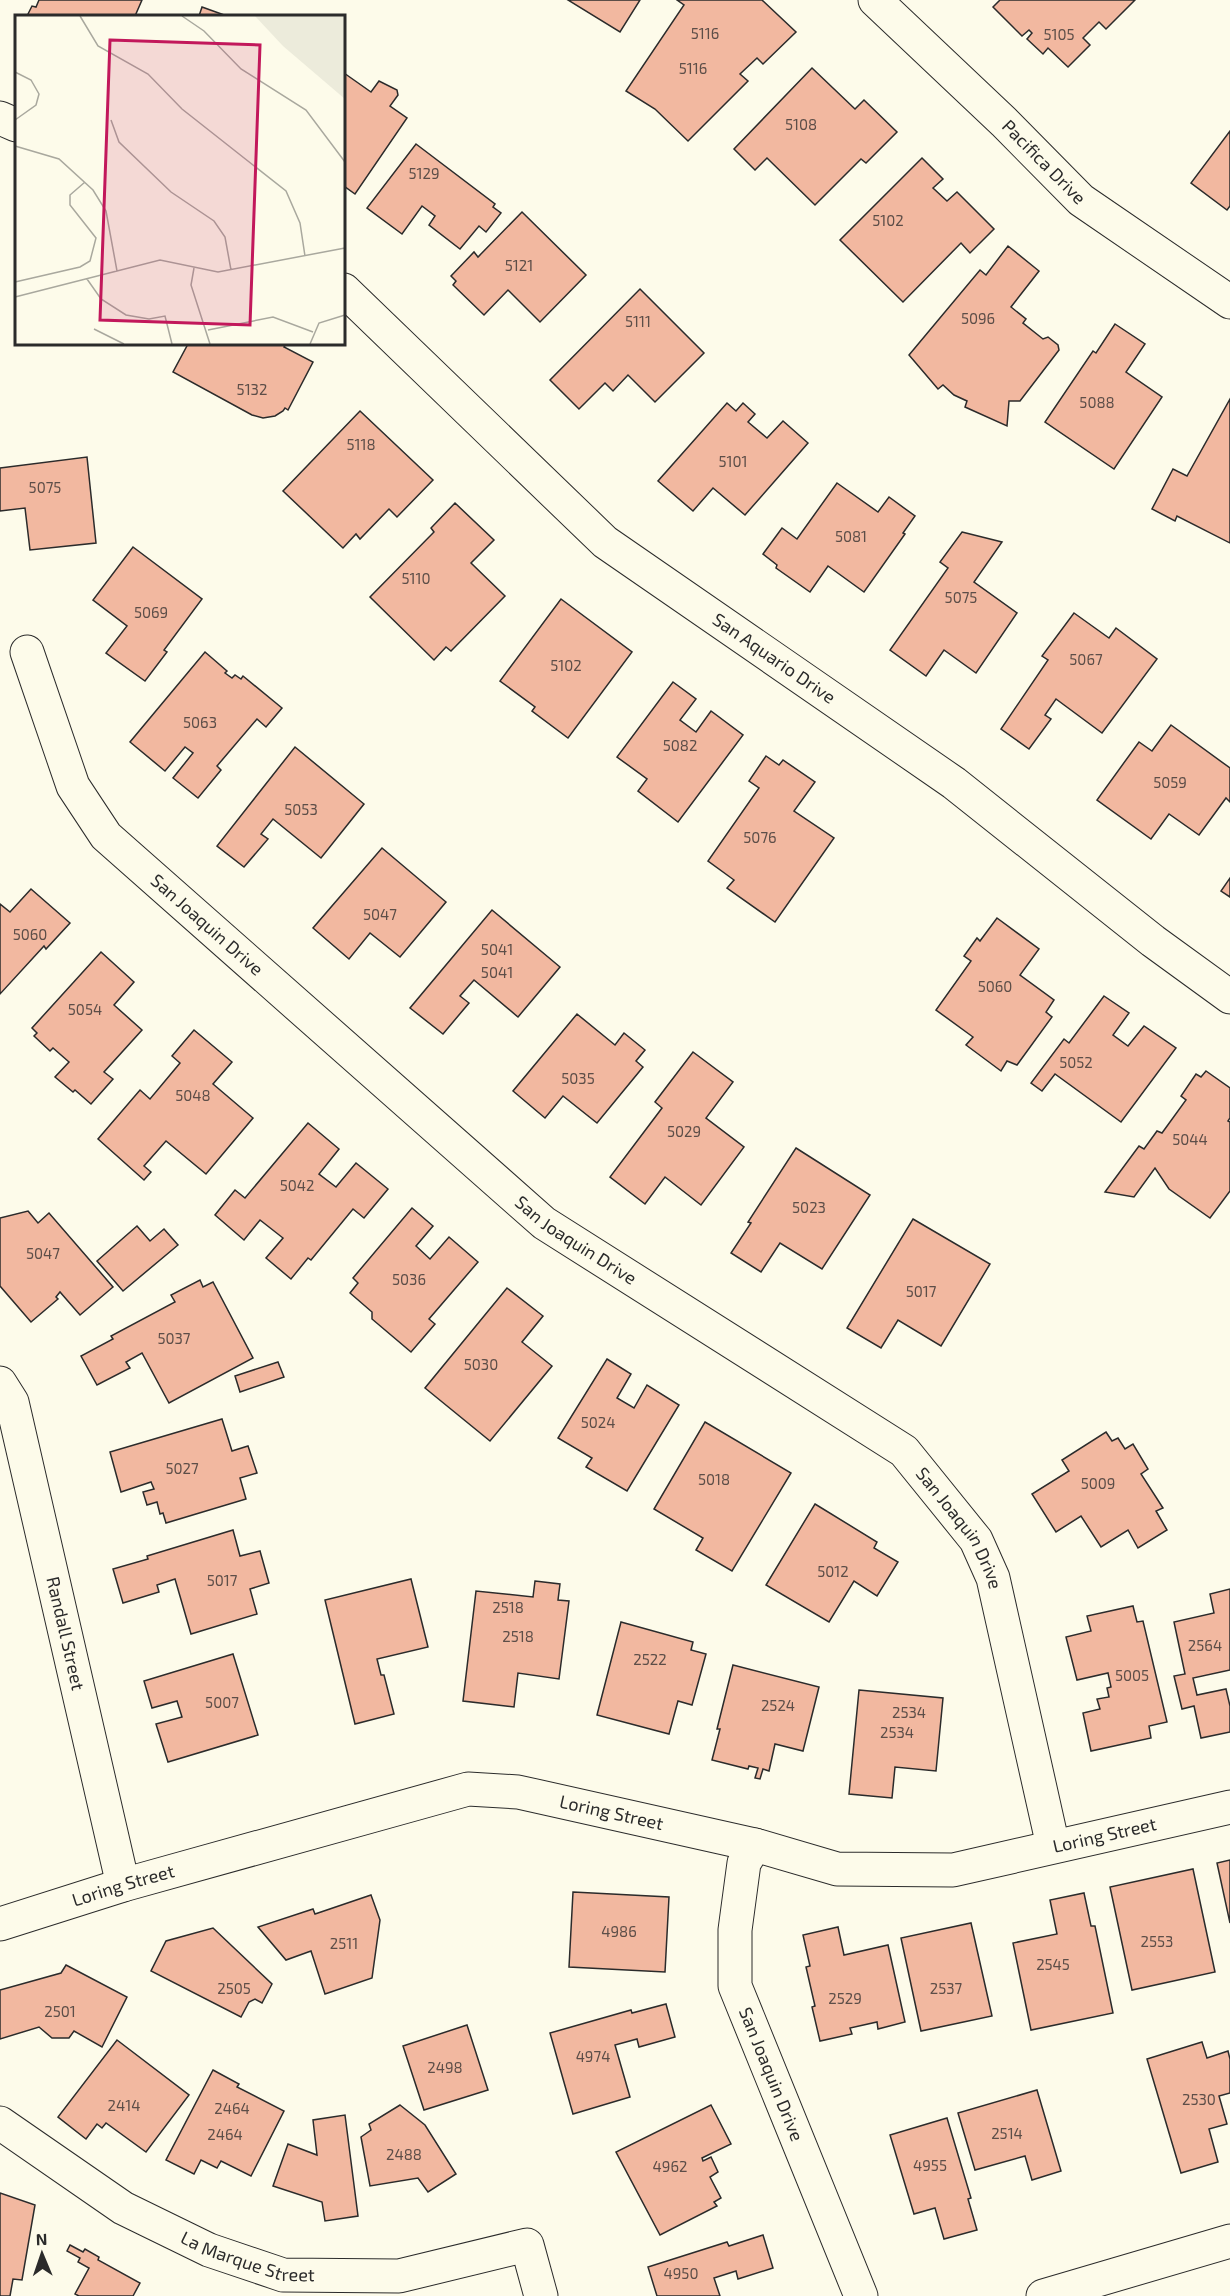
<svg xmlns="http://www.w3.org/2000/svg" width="1230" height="2296" viewBox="0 0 1230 2296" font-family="'Exo 2',sans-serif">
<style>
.building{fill:#f2b8a0;stroke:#2b2b2b;stroke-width:1.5}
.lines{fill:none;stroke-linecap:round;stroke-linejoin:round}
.minor-casing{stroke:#2b2b2b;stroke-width:35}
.minor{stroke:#fdfbea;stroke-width:33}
.labels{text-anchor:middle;stroke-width:4.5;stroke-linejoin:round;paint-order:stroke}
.number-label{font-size:15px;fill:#5d4e48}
.street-label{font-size:18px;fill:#2b2b2b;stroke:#fdfbea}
.inset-road{fill:none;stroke:#a9a89e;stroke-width:1.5}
.view{fill:#c2185b;fill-opacity:0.15;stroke:#c2185b;stroke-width:3}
.inset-edge{fill:none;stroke:#2b2b2b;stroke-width:3}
</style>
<rect width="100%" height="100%" fill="#fdfbea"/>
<g class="building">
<path d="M39,0H142L135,16H27L32,6L36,7Z"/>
<path d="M568,0H640L620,32Z"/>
<path d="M677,0H762L796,32L763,64L757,58L740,74L748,81L688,141L655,109L626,91L684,5Z"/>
<path d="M1000,0H1135L1106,29L1099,22L1083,38L1090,45L1068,67L1048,48L1043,54L1027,39L1032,33L1029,30L1022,36L993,7Z"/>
<path d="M202,7L227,16H199Z"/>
<path d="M812,68L855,109L864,100L897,132L866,163L861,159L815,205L767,158L755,170L734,149Z"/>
<path d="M344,73L371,92L379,81L397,90L398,95L390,106L407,118L355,194L344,186Z"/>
<path d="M1230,131V206L1227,210L1191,183Z"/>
<path d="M416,144L495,204L493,207L501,213L486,232L479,226L460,249L429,225L435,216L422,206L402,234L367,208Z"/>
<path d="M922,158L943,179L933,188L947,201L957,192L994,229L970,253L961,243L903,302L840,240Z"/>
<path d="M522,212L586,275L540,322L508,290L484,315L453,285L456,281L451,276L474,252L478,257Z"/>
<path d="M1008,246L1039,271L1011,307L1026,319L1023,323L1043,339L1048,337L1058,345L1059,350L1020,401H1009L1007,426L965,407L967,401L954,395L943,385L938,389L909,355L980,270L986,275Z"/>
<path d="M640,289L704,353L655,402L628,375L613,391L605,383L579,409L550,380Z"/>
<path d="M1115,324L1145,344L1126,372L1162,397L1114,469L1045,422L1093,351L1096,353Z"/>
<path d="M188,344H286L284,347L313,362L288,410L285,408L283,411L275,416L263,418L252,415L173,372Z"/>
<path d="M1230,399V543L1177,516L1175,521L1152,509L1173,469L1187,476Z"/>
<path d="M727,403L736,411L743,403L755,414L748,422L767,438L783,421L808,443L745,515L713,488L693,511L658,481Z"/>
<path d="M360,411L433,480L397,517L389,509L360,539L356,534L343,548L283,491Z"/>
<path d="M87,457L96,543L30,550L25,508L0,511V468Z"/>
<path d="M837,483L878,512L889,497L915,516L903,533L905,534L864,592L828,566L810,592L776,568L777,565L763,554L782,528L797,539Z"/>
<path d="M455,503L494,540L471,563L505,596L451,651L446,647L434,660L370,597L434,532L431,528Z"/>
<path d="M962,532L1002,542L974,582L1017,613L976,673L944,650L926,676L890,650L948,568L940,562Z"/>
<path d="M133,547L202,599L164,650L167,652L145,681L106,653L127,626L93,600Z"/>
<path d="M561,599L632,652L568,738L532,711L535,707L500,681Z"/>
<path d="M1074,613L1109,638L1116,628L1157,659L1102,733L1056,699L1045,715L1051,719L1029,749L1001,729L1048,660L1042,656Z"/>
<path d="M205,652L227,671L225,673L232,678L235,675L241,679L243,676L282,708L266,727L257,719L217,766L221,770L198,798L173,778L193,753L185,747L165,771L130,742Z"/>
<path d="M673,682L696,699L680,720L696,732L711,711L743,735L678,822L638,791L647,779L617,757Z"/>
<path d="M1171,725L1230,768V802L1226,798L1199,835L1169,814L1151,839L1097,800L1139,742L1152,751Z"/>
<path d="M295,747L364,804L321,858L273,819L261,834L268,839L244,867L217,846Z"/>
<path d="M766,756L779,765L783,760L815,782L794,811L834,838L775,922L727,888L734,880L708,861L759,788L749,781Z"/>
<path d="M382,848L446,902L400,957L370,933L349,959L313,928Z"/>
<path d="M1230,878V897L1221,891Z"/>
<path d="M31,889L70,923L46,949L44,946L0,994V904L10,912Z"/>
<path d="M492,910L560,967L518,1017L474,980L460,996L469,1003L443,1034L410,1008Z"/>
<path d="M997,918L1039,949L1020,975L1054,1000L1046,1012L1052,1017L1017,1065L1007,1061L1001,1071L966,1045L973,1037L936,1010L971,961L964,956L977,938L980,941Z"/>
<path d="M101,952L134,982L114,1005L142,1030L104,1072L113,1079L91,1104L75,1090L73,1092L55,1077L69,1062L53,1048L50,1051L34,1036L37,1033L32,1028Z"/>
<path d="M1104,996L1129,1013L1113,1035L1128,1046L1144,1026L1176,1048L1121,1122L1055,1074L1042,1091L1031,1083L1064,1039L1069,1043Z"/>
<path d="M577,1014L615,1045L624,1033L645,1050L636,1061L643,1067L597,1123L563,1096L545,1118L513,1091Z"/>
<path d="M194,1030L232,1062L213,1084L253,1118L206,1174L166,1141L144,1166L151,1172L144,1180L98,1139L140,1090L150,1099L180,1063L172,1056Z"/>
<path d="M693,1052L733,1082L706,1118L744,1147L701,1205L665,1177L645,1204L610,1177L662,1108L655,1102Z"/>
<path d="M1206,1071L1230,1088V1118L1228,1121L1230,1122V1191L1210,1218L1169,1189L1155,1168L1134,1197L1105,1192L1139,1146L1144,1149L1157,1131L1162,1133L1186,1100L1181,1096L1196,1074L1201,1077Z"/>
<path d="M308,1123L339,1149L319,1174L336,1187L356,1163L388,1189L364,1218L353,1209L311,1260L308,1258L291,1279L266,1258L283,1238L260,1220L244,1240L215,1215L235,1190L245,1198Z"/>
<path d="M796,1148L870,1195L822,1269L780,1243L761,1272L731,1253L751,1223L748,1222Z"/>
<path d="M412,1208L433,1226L416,1246L430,1259L449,1237L478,1262L429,1319L435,1324L411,1352L372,1319V1312L350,1293L358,1283L353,1278Z"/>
<path d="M28,1211L38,1223L49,1213L113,1287L80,1315L60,1292L56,1297L58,1299L31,1322L0,1286V1218Z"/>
<path d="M913,1219L990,1264L941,1346L898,1320L881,1348L847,1328Z"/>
<path d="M137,1226L150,1241L164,1229L178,1245L123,1291L97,1261Z"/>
<path d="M200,1280L203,1287L213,1282L253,1358L169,1403L142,1353L126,1362L130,1368L97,1385L81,1356L113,1339L111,1336L175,1302L171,1295Z"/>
<path d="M507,1288L543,1316L522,1342L552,1366L490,1441L425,1388Z"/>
<path d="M607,1359L631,1374L617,1398L634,1408L647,1385L679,1405L627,1491L586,1467L592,1458L558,1438Z"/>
<path d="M278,1362L284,1377L240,1392L235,1376Z"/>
<path d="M222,1419L232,1451L248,1446L257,1473L240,1478L246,1499L166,1523L163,1513L160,1514L157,1502L147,1505L143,1492L154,1489L151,1482L121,1492L110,1452Z"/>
<path d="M705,1422L791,1473L732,1571L696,1550L703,1538L654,1509Z"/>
<path d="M1106,1432L1112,1441L1118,1438L1125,1449L1133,1444L1148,1469L1141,1474L1163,1508L1156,1511L1167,1530L1138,1548L1128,1530L1101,1547L1081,1516L1056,1532L1032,1494L1069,1471L1062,1460Z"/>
<path d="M815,1504L877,1542L874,1548L898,1562L877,1596L854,1581L829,1622L766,1585Z"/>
<path d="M233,1530L240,1556L260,1551L269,1583L250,1589L257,1614L191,1634L175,1579L157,1585L159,1592L123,1603L113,1569L148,1559L147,1556Z"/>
<path d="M411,1579L428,1647L377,1659L381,1675H384L394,1714L355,1724L325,1600Z"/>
<path d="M535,1581L560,1584L558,1600L569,1601L559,1679L518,1673L514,1707L463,1701L476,1591L533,1597Z"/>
<path d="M1230,1589V1670L1193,1678L1197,1695L1226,1689L1230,1706V1732L1201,1738L1194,1706L1182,1709L1174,1676L1185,1674L1174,1622L1214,1613L1210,1594Z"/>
<path d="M1133,1606L1137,1622L1143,1621L1167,1722L1149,1726L1151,1738L1091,1751L1083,1713L1100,1709L1097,1699L1109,1697L1107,1688L1111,1687L1108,1673L1077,1680L1066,1637L1091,1631L1087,1616Z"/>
<path d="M621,1622L693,1642L691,1650L706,1654L692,1705L678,1701L669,1734L597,1715Z"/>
<path d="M233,1654L258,1735L168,1762L156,1724L182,1717L177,1701L152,1708L144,1681Z"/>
<path d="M733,1665L819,1687L803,1751L775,1744L769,1771L763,1769L760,1779L755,1778L758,1768L749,1766L748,1769L712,1760L720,1729H717Z"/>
<path d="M859,1690L943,1698L936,1771L895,1767L892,1798L849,1794Z"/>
<path d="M1230,1860V1923L1217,1863Z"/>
<path d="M1193,1869L1215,1972L1132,1990L1110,1887Z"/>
<path d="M573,1892L669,1897L665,1972L569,1967Z"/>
<path d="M1084,1893L1091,1926H1095L1113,2013L1031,2030L1013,1943L1057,1934L1050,1900Z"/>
<path d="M371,1895L380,1920L372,1978L325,1994L311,1951L286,1960L258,1927L313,1909L315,1914Z"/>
<path d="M971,1923L992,2016L921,2031L901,1938Z"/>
<path d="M838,1927L844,1955L888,1945L905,2022L878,2029L877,2022L850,2028L852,2034L820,2041L812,2007L815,2006L806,1967L810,1966L803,1935Z"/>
<path d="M213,1928L272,1984L262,2003L255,1999L249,2002L241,2017L151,1971L166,1941Z"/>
<path d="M66,1965L127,1997L102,2047L74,2031L69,2038H52L39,2027L0,2039V1990L61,1973Z"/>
<path d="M666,2004L675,2037L639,2047L637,2039L615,2045L630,2097L573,2114L550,2033L631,2010L632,2013Z"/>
<path d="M467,2025L488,2090L424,2110L403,2046Z"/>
<path d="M117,2040L189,2095L146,2152L106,2123L102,2128L97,2124L86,2139L58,2117Z"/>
<path d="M1202,2042L1207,2058L1228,2051L1230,2059V2093L1219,2096L1227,2124L1209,2129L1218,2162L1181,2173L1147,2059Z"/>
<path d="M213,2070L239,2084L237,2087L284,2111L251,2176L221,2161L217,2168L201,2160L194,2174L166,2160Z"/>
<path d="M1037,2090L1061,2171L1032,2180L1025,2156L975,2170L958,2113Z"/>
<path d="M400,2105L425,2125L456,2174L428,2192L418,2178L370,2186L361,2137L371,2130L369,2124Z"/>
<path d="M711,2105L731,2144L702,2158L703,2161L711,2157L718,2172L710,2177L721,2198L714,2202L717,2206L660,2235L616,2152Z"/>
<path d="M345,2115L358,2216L325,2221L322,2202L273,2186L288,2144L317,2155L313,2120Z"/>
<path d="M947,2118L971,2198L968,2199L977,2230L944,2239L935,2208L914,2214L890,2135Z"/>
<path d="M0,2193L35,2205L22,2280L13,2279L10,2296H0Z"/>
<path d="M763,2235L773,2268L738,2279L736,2271L714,2278L720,2296H657L648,2267L727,2242L729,2246Z"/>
<path d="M70,2245L83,2252L85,2249L99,2257L98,2260L140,2283L133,2296H79L75,2294L89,2268L78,2262L80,2258L67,2251Z"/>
</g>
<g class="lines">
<defs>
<g id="minor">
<path id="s1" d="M875,0L1004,122L1081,200L1230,302"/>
<path d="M0,118L16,125"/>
<path id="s2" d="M344,290L605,542L954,783L1153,941L1230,997"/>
<path id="s3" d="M27,652L73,786L106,836L544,1223L904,1451L976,1540L993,1578L1053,1846"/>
<path id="s4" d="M0,1383L12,1402L123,1885"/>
<path id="s5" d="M755,1845L744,1863L735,1930V1986L861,2296"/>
<path id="s6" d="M0,1924L123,1885L468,1789L518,1792L755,1845L837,1869L953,1870L1230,1807"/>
<path id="s7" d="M0,2123L123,2208L209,2250L283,2275L399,2276L527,2245L541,2296"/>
<path d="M1043,2296L1230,2241"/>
</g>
</defs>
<use href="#minor" class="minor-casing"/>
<use href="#minor" class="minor"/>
</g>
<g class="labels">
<g class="number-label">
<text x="705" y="39">5116</text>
<text x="1059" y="40">5105</text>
<text x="693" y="74">5116</text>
<text x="801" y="130">5108</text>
<text x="424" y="179">5129</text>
<text x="888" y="226">5102</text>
<text x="519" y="271">5121</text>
<text x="978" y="324">5096</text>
<text x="638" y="327">5111</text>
<text x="252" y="395">5132</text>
<text x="1097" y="408">5088</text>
<text x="361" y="450">5118</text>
<text x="733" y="467">5101</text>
<text x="45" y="493">5075</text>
<text x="851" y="542">5081</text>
<text x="416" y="584">5110</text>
<text x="961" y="603">5075</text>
<text x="151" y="618">5069</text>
<text x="1086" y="665">5067</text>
<text x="566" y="671">5102</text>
<text x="200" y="728">5063</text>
<text x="680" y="751">5082</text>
<text x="1170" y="788">5059</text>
<text x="301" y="815">5053</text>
<text x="760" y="843">5076</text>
<text x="380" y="920">5047</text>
<text x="30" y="940">5060</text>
<text x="497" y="955">5041</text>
<text x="497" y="978">5041</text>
<text x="995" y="992">5060</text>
<text x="85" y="1015">5054</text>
<text x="1076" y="1068">5052</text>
<text x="578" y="1084">5035</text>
<text x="193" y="1101">5048</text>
<text x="684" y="1137">5029</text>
<text x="1190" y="1145">5044</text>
<text x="297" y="1191">5042</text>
<text x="809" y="1213">5023</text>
<text x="43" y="1259">5047</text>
<text x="409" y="1285">5036</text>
<text x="921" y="1297">5017</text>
<text x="174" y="1344">5037</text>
<text x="481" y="1370">5030</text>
<text x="598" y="1428">5024</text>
<text x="182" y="1474">5027</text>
<text x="714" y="1485">5018</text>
<text x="1098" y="1489">5009</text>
<text x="833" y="1577">5012</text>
<text x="222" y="1586">5017</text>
<text x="508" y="1613">2518</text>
<text x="518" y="1642">2518</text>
<text x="1205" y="1651">2564</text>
<text x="650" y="1665">2522</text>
<text x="1132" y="1681">5005</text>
<text x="222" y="1708">5007</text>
<text x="778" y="1711">2524</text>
<text x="909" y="1718">2534</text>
<text x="897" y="1738">2534</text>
<text x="619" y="1937">4986</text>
<text x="1157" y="1947">2553</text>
<text x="344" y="1949">2511</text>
<text x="1053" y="1970">2545</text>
<text x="234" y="1994">2505</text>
<text x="946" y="1994">2537</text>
<text x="845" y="2004">2529</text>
<text x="60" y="2017">2501</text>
<text x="593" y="2062">4974</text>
<text x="445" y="2073">2498</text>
<text x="1199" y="2105">2530</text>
<text x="124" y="2111">2414</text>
<text x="232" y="2114">2464</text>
<text x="1007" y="2139">2514</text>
<text x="225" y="2140">2464</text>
<text x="404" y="2160">2488</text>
<text x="930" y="2171">4955</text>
<text x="670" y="2172">4962</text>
<text x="681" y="2279">4950</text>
</g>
<g class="street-label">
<text dy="6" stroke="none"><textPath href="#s1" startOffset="234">Pacifica Drive</textPath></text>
<text dy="6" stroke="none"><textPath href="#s2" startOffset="568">San Aquario Drive</textPath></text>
<text dy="6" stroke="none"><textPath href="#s3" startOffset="336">San Joaquin Drive</textPath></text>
<text dy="6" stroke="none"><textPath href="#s3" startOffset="822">San Joaquin Drive</textPath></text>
<text dy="6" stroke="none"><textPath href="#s3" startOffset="1308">San Joaquin Drive</textPath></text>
<text dy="6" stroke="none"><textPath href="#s4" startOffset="260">Randall Street</textPath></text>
<text dy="6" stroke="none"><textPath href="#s6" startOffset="633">Loring Street</textPath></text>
<text dy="6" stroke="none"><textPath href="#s6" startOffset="1137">Loring Street</textPath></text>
<text dy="6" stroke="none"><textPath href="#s6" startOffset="129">Loring Street</textPath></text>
<text dy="6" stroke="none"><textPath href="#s5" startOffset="240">San Joaquin Drive</textPath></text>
<text dy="6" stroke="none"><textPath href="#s7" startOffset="285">La Marque Street</textPath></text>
</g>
</g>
<g transform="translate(15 15)">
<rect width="330" height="330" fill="#fdfbea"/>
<path d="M240,1H330V84L268,31Z" fill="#ecebdb"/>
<path class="inset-road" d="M65,1L83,31L133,59L167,94L271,176L285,208L290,241M167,1L189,16L226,54L291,95L330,147M0,57L16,65L24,79L21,90L0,105M96,105L104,127L156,177L199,206L210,222L216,255M0,131L44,144L78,175L91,196L102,256M179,253L176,270L195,329M72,264L86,284L111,300L134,304L150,301L157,329M0,267L65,252L75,246L81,223L55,190V180L70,167M0,282L145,245L203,257L330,233M79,314L109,329M193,315L258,302L298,317M295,329L304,308L330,300"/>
<path class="view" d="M95,25L245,30L235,310L85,305Z"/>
<rect width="330" height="330" class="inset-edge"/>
</g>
<g transform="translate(42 2254) rotate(358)" stroke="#fdfbea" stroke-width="4.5" paint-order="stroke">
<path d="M0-4.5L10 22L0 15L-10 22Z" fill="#2b2b2b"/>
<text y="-9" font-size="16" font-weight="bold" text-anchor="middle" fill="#2b2b2b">N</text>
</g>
</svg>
